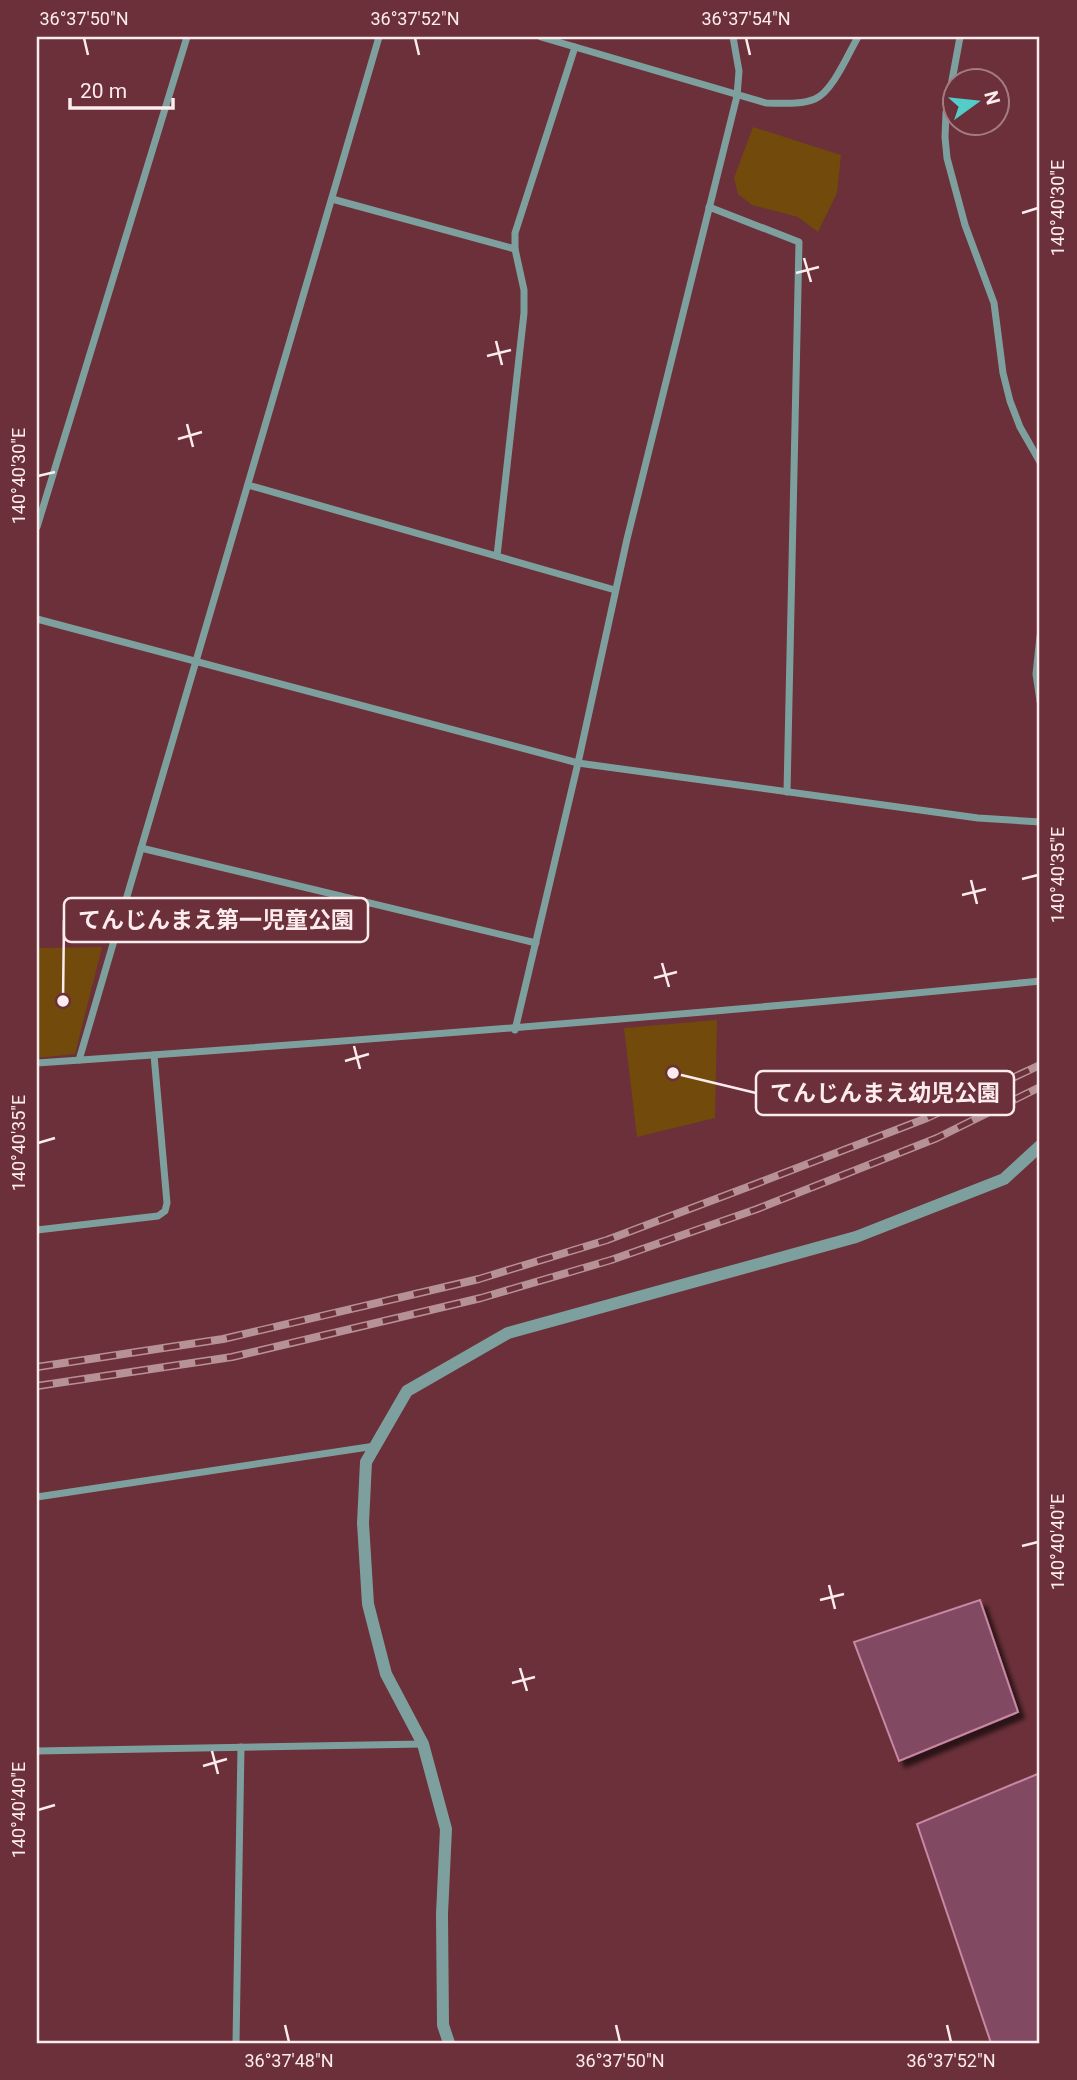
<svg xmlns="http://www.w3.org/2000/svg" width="1077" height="2080" viewBox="0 0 1077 2080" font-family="Roboto,'Noto Sans JP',sans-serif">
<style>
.green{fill:#714a0c}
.building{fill:#824962;stroke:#c888a3;stroke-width:2;filter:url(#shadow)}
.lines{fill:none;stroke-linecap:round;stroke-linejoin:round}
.minor{stroke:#7da09e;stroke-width:7}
.tertiary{stroke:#7da09e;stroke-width:12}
.rail-casing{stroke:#b69196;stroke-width:8}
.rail{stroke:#6b3039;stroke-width:5;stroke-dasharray:16;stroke-linecap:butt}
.ticks{fill:none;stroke:#fceced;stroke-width:2.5}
.leader{fill:none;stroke:#fceced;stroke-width:2.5}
.callout-dot{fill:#fceced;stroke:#6b3039;stroke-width:2.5}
.callout{fill:#6b3039;stroke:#fceced;stroke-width:2.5}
.callout-label{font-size:23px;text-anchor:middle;font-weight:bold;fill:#fceced}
.neatline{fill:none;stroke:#fceced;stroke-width:2.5}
.ticks-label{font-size:18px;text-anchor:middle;fill:#fceced}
</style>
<defs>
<filter id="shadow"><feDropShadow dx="6" dy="6" stdDeviation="2" flood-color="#0009"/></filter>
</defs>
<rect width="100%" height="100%" fill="#6b3039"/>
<g class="green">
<path d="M753,127L841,155L837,193L818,232L798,217L752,205L738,194L734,178Z"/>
<path d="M102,947L75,1054L37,1058V948Z"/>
<path d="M717,1020L715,1118L637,1137L624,1028Z"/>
</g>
<g class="building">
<path d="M980,1600L1018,1712L899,1761L854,1642Z"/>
<path d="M1040,1773V2043H991L917,1824Z"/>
</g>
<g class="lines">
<g class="minor">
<path d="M541,37L766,103C781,103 801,105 815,99C833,91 848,54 858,37"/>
<path d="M960,37L946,113L945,137L947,158L965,225L994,303L1003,373L1010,401L1020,427L1040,462"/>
<path d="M332,199L515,249"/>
<path d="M709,207L799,242L787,792"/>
<path d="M248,485L615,590"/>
<path d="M37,527L187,37"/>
<path d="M497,556L524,313V290L515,249V233L575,47"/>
<path d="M37,619L578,763L978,818L1040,822"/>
<path d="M1040,636L1036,674L1040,701"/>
<path d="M141,848L536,943"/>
<path d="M515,1030L578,763L627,539L737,96L739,71L733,37"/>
<path d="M79,1060L379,37"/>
<path d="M37,1063C372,1040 706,1014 1040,981"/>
<path d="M37,1230L158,1216L165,1211L167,1203L154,1055"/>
<path d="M37,1497L375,1446"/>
<path d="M37,1751L423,1744"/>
<path d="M236,2043L241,1747"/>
</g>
<path class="tertiary" d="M449,2043L443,2025L442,1914L446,1829L423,1744L386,1674L368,1604L363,1523L366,1462L407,1391L508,1333L856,1237L1004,1179L1040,1146"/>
<defs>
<g id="rail">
<path d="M37,1367L223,1339L479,1279L607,1240L753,1185L927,1118L1040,1065"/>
<path d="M37,1386L232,1357L481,1298L611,1260L757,1209L937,1138L1040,1087"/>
</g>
</defs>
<use href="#rail" class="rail-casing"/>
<use href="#rail" class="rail"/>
</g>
<path class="ticks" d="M84,38L88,55M415,38L419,55M746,38L750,55M1022,213L1038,208M804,258L811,282M796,273L819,267M496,341L502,365M487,356L511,350M187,424L193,447M178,439L202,432M38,476L55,472M1022,879L1038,875M971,880L977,904M962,895L986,889M662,963L669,987M654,978L677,972M354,1046L360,1069M345,1061L369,1054M38,1143L55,1138M1022,1546L1038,1542M829,1585L835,1609M820,1600L844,1594M520,1668L527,1691M512,1683L535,1677M212,1751L218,1774M203,1766L227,1759M38,1810L55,1805M285,2025L289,2042M616,2025L620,2042M947,2025L951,2042"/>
<path class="leader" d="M63 1001L64 920M673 1073L756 1093"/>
<g class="callout-dot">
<circle cx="63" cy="1001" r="7"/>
<circle cx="673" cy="1073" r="7"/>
</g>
<g class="callout">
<rect x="64" y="898" width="304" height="44" rx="7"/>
<rect x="756" y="1071" width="258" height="44" rx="7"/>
</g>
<g class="callout-label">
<text x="216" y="928">てんじんまえ第一児童公園</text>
<text x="885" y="1101">てんじんまえ幼児公園</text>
</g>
<rect width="1077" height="2080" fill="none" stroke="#6b3039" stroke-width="77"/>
<g transform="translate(976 102) rotate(75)"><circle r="33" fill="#6b3039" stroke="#a57b81" stroke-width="2"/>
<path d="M0-5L12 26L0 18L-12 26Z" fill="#53cdca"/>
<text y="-10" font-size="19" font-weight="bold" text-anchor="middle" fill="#fceced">N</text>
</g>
<path d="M70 98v10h103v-10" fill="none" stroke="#fceced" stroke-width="3.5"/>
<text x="80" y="98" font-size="21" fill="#fceced" stroke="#6b3039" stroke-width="5" paint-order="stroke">20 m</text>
<rect x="38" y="38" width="1000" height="2004" class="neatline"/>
<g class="ticks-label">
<text x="84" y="25">36°37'50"N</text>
<text x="415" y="25">36°37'52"N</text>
<text x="746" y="25">36°37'54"N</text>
<text transform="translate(1058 208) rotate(-90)" y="6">140°40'30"E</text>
<text transform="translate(19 476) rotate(-90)" y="6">140°40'30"E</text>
<text transform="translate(1058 875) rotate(-90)" y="6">140°40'35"E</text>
<text transform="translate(19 1143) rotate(-90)" y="6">140°40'35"E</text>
<text transform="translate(1058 1542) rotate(-90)" y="6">140°40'40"E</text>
<text transform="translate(19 1810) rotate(-90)" y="6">140°40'40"E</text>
<text x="289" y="2067">36°37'48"N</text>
<text x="620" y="2067">36°37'50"N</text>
<text x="951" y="2067">36°37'52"N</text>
</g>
</svg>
